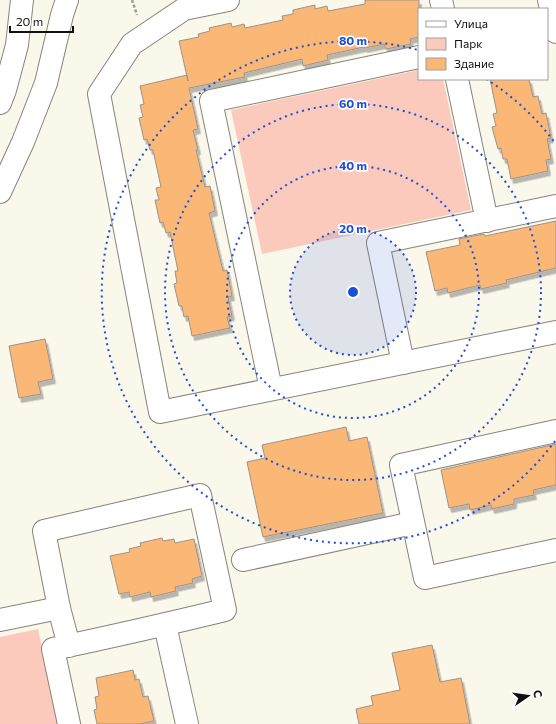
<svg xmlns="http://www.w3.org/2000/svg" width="556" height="724" viewBox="0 0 556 724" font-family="Commissioner,sans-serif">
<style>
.green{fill:#fccabc}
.building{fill:#fbb774;stroke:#9c938b;filter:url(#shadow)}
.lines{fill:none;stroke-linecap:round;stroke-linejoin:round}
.minor-casing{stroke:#87847a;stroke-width:24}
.major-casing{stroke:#87847a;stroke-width:24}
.path{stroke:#9d9b92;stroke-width:2.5;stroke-dasharray:3 2;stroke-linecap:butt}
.minor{stroke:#fff;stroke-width:22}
.major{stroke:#fff;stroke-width:22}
.ring{fill:none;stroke:#1d4ed8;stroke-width:2;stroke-dasharray:2 4}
.centre{fill:#1d4ed8;stroke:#fff;stroke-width:2}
.ring-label{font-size:12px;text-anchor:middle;font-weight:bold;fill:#1d4ed8;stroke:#fff;stroke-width:3.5;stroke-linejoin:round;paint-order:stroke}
</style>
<defs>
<filter id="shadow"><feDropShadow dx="2.5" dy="4.5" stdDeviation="0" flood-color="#0004"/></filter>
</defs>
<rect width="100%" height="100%" fill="#faf7eb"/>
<g class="green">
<path d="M419,70V79H443L471,210L262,254L231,110Z"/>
<path d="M38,629L58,724H0V637Z"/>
</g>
<g class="building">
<path d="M365,0H419V37L410,39L411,44L386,49L384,44L365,48L364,47L327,55L328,60L303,66L302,59L244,73L245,77L189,88L198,129L193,130L198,150H196L205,187L210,186L215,211L209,213L223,271L227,270L232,296L228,297L232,316L227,317L230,328L192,336L188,316L184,317L182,306H179L174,284L177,283L175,271H178L170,232L166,233L163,222L160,223L155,200H159L156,188L161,187L153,150H150L147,139L144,140L139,118L143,117L140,105L144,104L140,86L187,75L188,81L179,41L199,37L198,34L210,31L209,28L231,23L232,27L244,24L245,28L283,20L282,16L293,14V10L315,5V9L327,6L328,11L365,4Z"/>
<path d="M490,79H529L533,97L538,96L542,114L546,113L551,138L547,139L551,159L546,160L548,171L511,179L507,159H503L501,148L498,149L492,127L496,126L493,114L497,113Z"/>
<path d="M556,221V268L506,280L507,283L481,289L480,285L448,293L447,288L435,291L426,252L460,245L459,239L484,234L485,236Z"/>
<path d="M45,339L53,379L38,382L41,394L19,398L9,346Z"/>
<path d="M346,427L349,441L367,437L383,513L263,537L247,462L265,458L262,445Z"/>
<path d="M556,444V485L533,490L534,495L514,499V504L492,509L491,505L470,510L469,504L449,508L441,470Z"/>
<path d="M162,538L163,541L174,539L175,543L194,539L202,576L192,579L193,583L175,587L176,591L151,597L150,592L130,597L129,592L119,594L110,556L130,552L129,549L141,546L140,543Z"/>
<path d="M432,645L440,682L461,678L470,724H359L356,709L373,705L371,696L400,690L392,653Z"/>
<path d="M133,670L135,680L139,679L143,697L148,696L154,721L140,724H97L94,710L97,709L95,697L99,696L96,678Z"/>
</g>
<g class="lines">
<defs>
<g id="minor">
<path d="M228,0L184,9L132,44L99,94L160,412L556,332"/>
<path d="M441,0L443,9"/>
<path d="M549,0L556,32"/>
<path d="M457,79L487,221"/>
<path d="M403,363L378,243L556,206"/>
<path d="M271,389L211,101L419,57"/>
<path d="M556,431L401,465L425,578L556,550"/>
<path d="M243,560L413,523"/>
<path d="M0,620L59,608"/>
<path d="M165,625L187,724"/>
<path d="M69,646L59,608L44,531L200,495L225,610C167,624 110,637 53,649L69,724"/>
</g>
<g id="major">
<path d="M0,103L5,90L17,45L22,0"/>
<path d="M0,192L23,142L46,83L62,15L67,0"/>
</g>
</defs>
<use href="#minor" class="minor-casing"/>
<use href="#major" class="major-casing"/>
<path class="path" d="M132,0L137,15"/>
<use href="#minor" class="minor"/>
<use href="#major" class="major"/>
</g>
<circle cx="353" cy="292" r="63" fill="#1d4ed8" fill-opacity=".12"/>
<g class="ring">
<circle cx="353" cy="292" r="63"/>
<circle cx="353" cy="292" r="126"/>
<circle cx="353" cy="292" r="188"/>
<path d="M555 441A251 251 0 1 1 418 50M486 79A251 251 0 0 1 555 143"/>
</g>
<circle cx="353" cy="292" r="6" class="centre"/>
<g class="ring-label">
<text x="353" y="45">80 m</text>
<text x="353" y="108">60 m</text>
<text x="353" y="170">40 m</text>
<text x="353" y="233">20 m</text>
</g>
<rect x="418" y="8" width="130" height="72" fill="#ffffff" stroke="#a09f9e"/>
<rect x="426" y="21" width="20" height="6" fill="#ffffff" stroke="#a09f9e"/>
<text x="454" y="28" font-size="12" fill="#11100c">Улица</text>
<rect x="426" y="38" width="20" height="12" fill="#fccabc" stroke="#a09f9e"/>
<text x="454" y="48" font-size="12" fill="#11100c">Парк</text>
<rect x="426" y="58" width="20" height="12" fill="#fbb774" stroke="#a09f9e"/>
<text x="454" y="68" font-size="12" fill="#11100c">Здание</text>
<g transform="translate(528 696) rotate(77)" stroke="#ffffff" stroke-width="3" paint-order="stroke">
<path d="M0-3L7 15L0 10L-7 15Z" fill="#11100c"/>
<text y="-6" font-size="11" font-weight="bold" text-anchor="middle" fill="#11100c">С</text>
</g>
<path d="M10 26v6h63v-6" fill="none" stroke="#11100c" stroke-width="2"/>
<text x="16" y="26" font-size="12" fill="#11100c" stroke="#ffffff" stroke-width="3" paint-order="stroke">20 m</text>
</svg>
